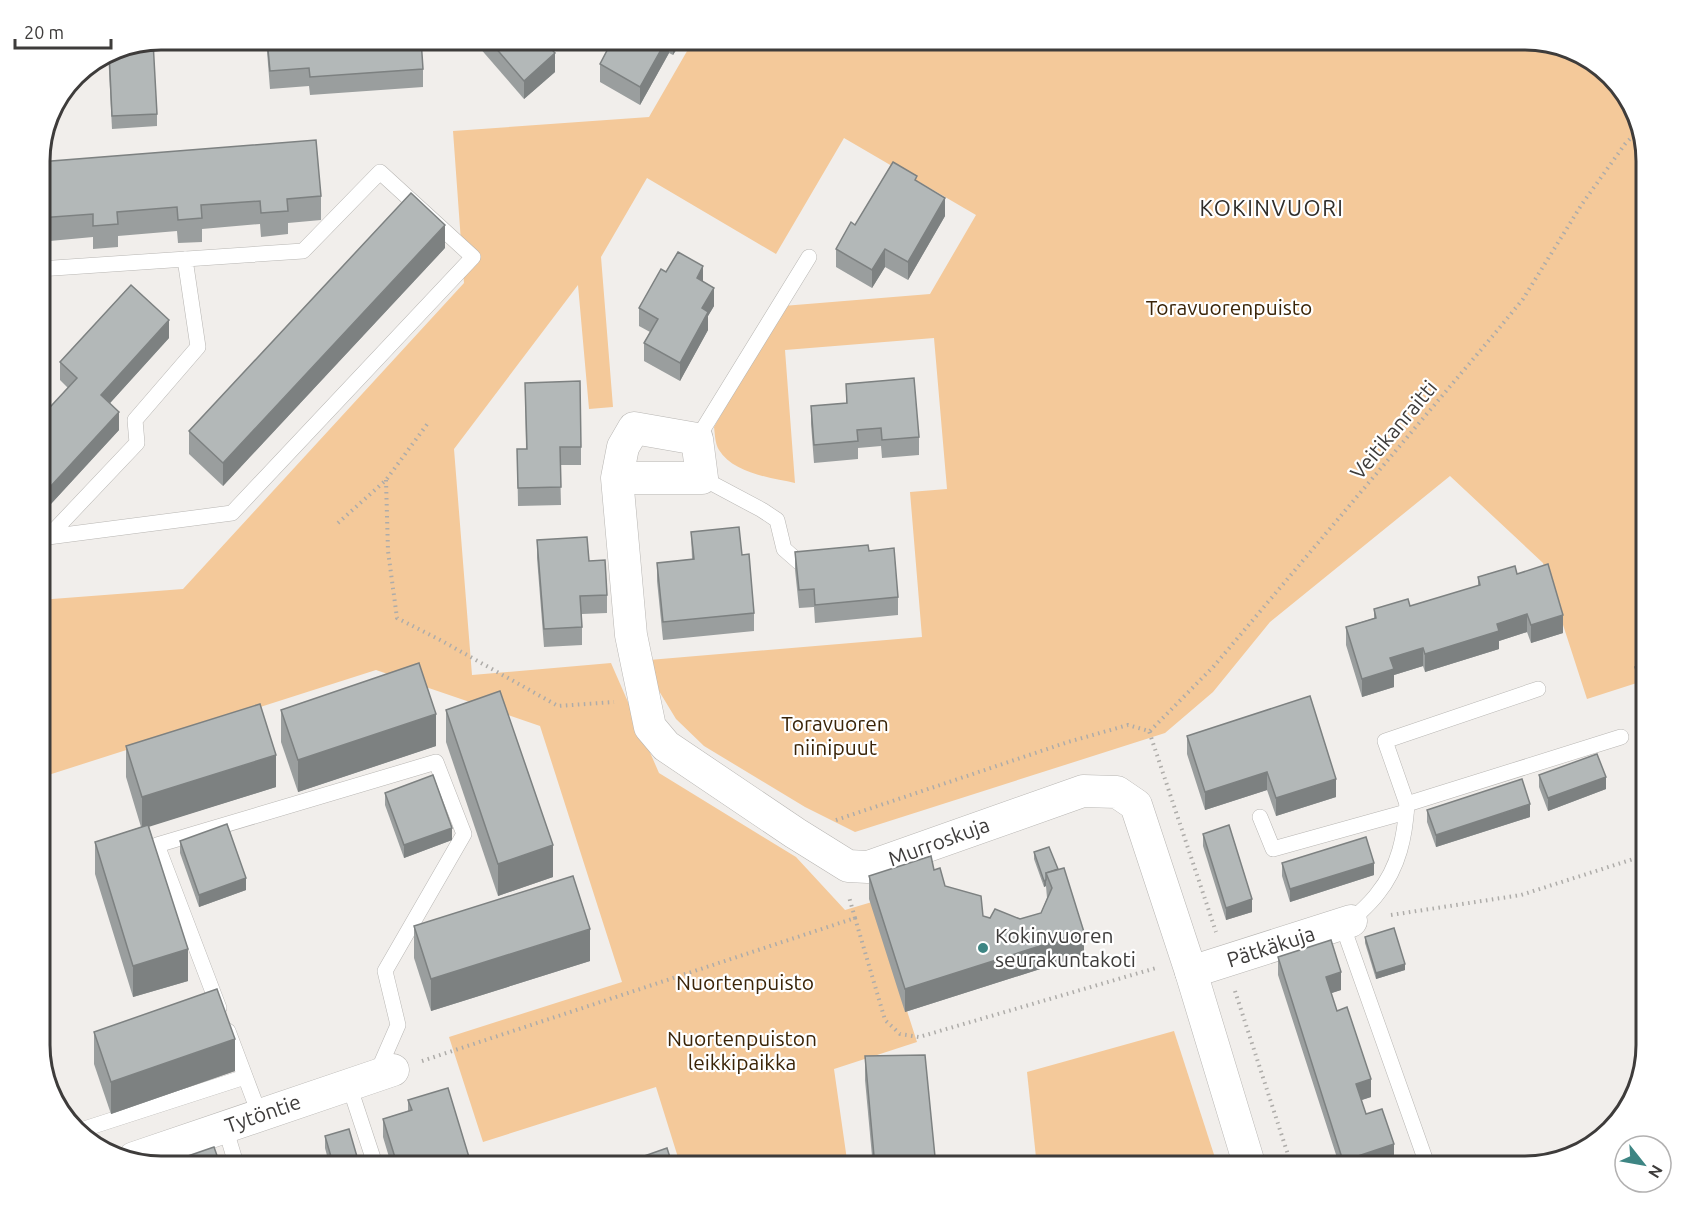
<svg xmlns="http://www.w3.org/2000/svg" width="1685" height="1206" viewBox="0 0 1685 1206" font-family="Ubuntu,sans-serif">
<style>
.green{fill:#f4c99a}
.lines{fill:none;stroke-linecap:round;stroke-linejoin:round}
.lane-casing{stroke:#b8b6b3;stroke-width:16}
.street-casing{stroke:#b8b6b3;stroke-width:33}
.path{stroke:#aeaca9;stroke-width:4;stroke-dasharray:1.5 4.5;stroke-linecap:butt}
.lane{stroke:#fff;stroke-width:15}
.street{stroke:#fff;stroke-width:32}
.wall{fill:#9a9e9e}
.shaded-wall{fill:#7d8181}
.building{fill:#b3b8b8;stroke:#7d8181;stroke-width:1.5}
.poi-dot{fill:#3d8583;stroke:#fff;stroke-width:2}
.labels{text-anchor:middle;stroke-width:4.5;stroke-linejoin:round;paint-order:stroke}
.park-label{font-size:21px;fill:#3a2408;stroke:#fff}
.street-label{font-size:21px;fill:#3e3c3b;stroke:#fff}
.poi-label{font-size:21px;fill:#3e3c3b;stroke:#fff;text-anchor:start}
.neighbourhood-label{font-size:22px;letter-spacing:1.5px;fill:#2f2d2a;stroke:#fff}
.rim{fill:none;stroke:#3e3c3b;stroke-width:3}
</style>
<rect width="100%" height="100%" fill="#f1eeeb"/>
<g class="green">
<path d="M694,39H1525L1598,64L1633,106L1646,160V680L1587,699L1543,563L1450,476L1270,622L1213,692L1165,733L855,832L805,807L704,746L676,719L659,691L649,660L922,637L910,492L947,489L934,338L785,350L795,483C771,478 733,473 719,450C715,444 715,434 714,427L783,306L930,294L976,215L844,138L776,254L647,178L601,257L613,407L589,409L578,285L454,449L472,675L611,663L659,773L796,857L845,910L872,902L917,1042L834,1069L848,1167H681L656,1087L483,1142L449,1037L622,982L540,726L376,670L39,778V600L183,589L464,283L453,131L649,117Z"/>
<path d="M1174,1031L1218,1167H1037L1027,1072Z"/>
</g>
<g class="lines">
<defs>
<g id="lane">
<path d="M39,269L303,251L380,172L473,257L232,513L48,537L137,443L135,420L198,347L185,259"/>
<path d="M697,439L809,257"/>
<path d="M702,478L762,510L777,520L784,549L800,563"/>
<path d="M1407,804L1385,741L1538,689"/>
<path d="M1260,817L1273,849L1406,812"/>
<path d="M1351,921C1360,912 1371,903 1378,893C1399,867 1405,836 1407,804L1621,737"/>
<path d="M1342,924L1428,1167"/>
<path d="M219,1008L157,845L436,762L464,834L385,971L398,1025L377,1073"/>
<path d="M228,1031L260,1116"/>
<path d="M349,1085L376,1167"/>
<path d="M225,1127L237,1167"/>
<path d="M82,1137L81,1130L245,1077"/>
</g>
<g id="street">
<path d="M617,478H702L697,439L634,428L623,447L617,478L631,635L650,727L666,746L795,833L848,866L868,867L1083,791L1117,792L1136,805L1191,972L1250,1167"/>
<path d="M1191,972L1351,921"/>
<path d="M134,1158L393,1070"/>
</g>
</defs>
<use href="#lane" class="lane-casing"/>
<use href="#street" class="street-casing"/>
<g class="path">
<path d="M386,480L388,551L397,618L442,641L558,706L614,702"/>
<path d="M338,523L386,480L428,423"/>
<path d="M1150,731L1214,666L1496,332L1523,299L1582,204L1625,144L1639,130"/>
<path d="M836,820L1068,742L1128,725L1149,731L1216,932"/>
<path d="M1391,915L1521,895L1646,855"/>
<path d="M855,918L885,1020L900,1034L919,1037L1156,968"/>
<path d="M1235,991L1292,1167"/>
<path d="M422,1061L855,918L849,897"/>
</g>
<use href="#lane" class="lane"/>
<use href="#street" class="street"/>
</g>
<g class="wall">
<path d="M266,39H421L423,69V87L310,95L309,86L270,89Z"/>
<path d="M472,39H542L555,72L524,99Z"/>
<path d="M613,39H683L673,55L669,53L640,105L600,82V64Z"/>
<path d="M114,48L157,114V126L112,129L108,52Z"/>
<path d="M39,162L321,196V220L288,223V234L261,237L260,224L202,229V242L178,243L177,231L118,236V247L93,249V237L39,242Z"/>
<path d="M917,182L945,216L908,280L885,267L872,288L836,267V249L855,225Z"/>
<path d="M445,248L223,486L189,454V431Z"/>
<path d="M666,272L703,281L714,306L708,316V330L680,381L644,361V343L650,332L639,326V308Z"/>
<path d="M169,338L110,403L119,430L50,505L39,495V419L68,388L60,380V362Z"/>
<path d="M525,383L581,447V465H560L561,505L518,506L517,449H526Z"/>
<path d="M846,384L919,437V455L882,458L881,446L858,448V459L814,463L811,424V406L846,403Z"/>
<path d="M691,532L742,555L754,613V631L663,640L657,581V563L692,559Z"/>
<path d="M537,540L589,561L607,595V613L582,614V645L544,647L537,558Z"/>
<path d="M869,551L898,597V615L815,623L814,607L799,608L795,570V552Z"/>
<path d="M1517,574L1563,633L1531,643L1527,632L1499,641V649L1425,672L1423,666L1394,675V687L1362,697L1346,645V627L1374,618V609L1410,606L1478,586V577Z"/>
<path d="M1646,663V733L1635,698V667Z"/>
<path d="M281,710L436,746L298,792L281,742Z"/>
<path d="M446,710L553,877L498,896L446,742Z"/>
<path d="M1187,736L1336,797L1276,816L1267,790L1205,810L1187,754Z"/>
<path d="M126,746L276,787L149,826L188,981L133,997L95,874V842L141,827L126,777Z"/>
<path d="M1539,775L1606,789L1548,811L1539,787Z"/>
<path d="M385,793L452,840L404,858L385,805Z"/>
<path d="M1427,810L1530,817L1436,847L1427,822Z"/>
<path d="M1203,834L1252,912L1226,920L1203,846Z"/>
<path d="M180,841L246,890L199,907L180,853Z"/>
<path d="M1049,847L1084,955L905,1012L869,899V876L934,870L945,886L983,916L990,918L1020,919L1041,913L1047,898L1046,886L1044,887L1034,859V852Z"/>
<path d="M1282,863L1374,875L1290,902L1282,876Z"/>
<path d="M414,926L590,961L431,1011L414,958Z"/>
<path d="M1365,937L1405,970L1376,979L1365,943Z"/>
<path d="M1278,957L1341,990L1331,993L1337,1011L1371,1097L1361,1100L1366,1114L1394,1162L1379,1167H1340L1278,975Z"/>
<path d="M94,1032L235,1071L111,1114L94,1064Z"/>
<path d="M865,1056L936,1167H873L865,1080Z"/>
<path d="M408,1100L472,1167H392L383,1137V1119L408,1111Z"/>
<path d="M325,1136L360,1167H330L325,1148Z"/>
<path d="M185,1157L221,1167H185Z"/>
</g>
<g class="shaded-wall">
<path d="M667,39H669V53L640,105V87Z"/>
<path d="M673,39H683L673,55Z"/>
<path d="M555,53V72L524,99V81Z"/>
<path d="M945,198V216L908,280V262Z"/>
<path d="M445,225V248L223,486V463Z"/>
<path d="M885,249V267L872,288V270Z"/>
<path d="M703,266V284L697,278Z"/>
<path d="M714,288V306L708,316V330L680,381V363L702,308Z"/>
<path d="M169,320V338L101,413V395Z"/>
<path d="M119,412V430L50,505V487Z"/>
<path d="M1527,614V632L1499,641V649L1425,672V654L1497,624Z"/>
<path d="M1563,615V633L1531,643V625Z"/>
<path d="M1423,648V666L1394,675V687L1362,697V679L1390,658Z"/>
<path d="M436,714V746L298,792V760Z"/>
<path d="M276,755V787L142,829V797Z"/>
<path d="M1267,772V790L1205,810V792Z"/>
<path d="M1606,777V789L1548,811V798Z"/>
<path d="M1336,779V797L1276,816V798Z"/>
<path d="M1530,804V817L1436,847V835Z"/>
<path d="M452,828V840L404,858V845Z"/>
<path d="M553,845V877L498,896V864Z"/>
<path d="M1374,863V875L1290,902V889Z"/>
<path d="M246,878V890L199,907V895Z"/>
<path d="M1046,880V886L1044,887V881Z"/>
<path d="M1252,899V912L1226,920V908Z"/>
<path d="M590,929V961L431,1011V979Z"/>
<path d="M1084,932V955L905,1012V989Z"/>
<path d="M188,949V981L133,997V966Z"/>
<path d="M1405,964V970L1376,979V973Z"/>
<path d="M1341,972V990L1326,995V977Z"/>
<path d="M235,1039V1071L111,1114V1082Z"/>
<path d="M1371,1079V1097L1356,1102V1084Z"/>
<path d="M1394,1144V1162L1379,1167H1343V1161Z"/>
<path d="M428,1157V1167H398Z"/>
</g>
<g class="building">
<path d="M267,39H421L423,69L310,77L309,68L270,71Z"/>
<path d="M488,39H542L555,53L524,81Z"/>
<path d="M613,39H667L640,87L600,64Z"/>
<path d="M153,41L157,114L112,116L109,51L114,48Z"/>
<path d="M316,140L321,196L287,199L288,211L261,213L260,201L201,205L202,218L178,220L177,207L117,212L118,224L93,226V214L39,218V162Z"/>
<path d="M893,162L917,176L915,180L945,198L908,262L885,249L872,270L836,249L851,222L855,225Z"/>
<path d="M411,193L445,225L223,463L189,431Z"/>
<path d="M678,252L703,266L697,278L714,288L702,308L708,312L680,363L644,343L658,319L639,308L661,269L666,272Z"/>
<path d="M131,285L169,320L101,395L119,412L50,487L39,477V419L77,378L60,362Z"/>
<path d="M914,378L919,437L882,440L881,428L857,430L858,441L814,445L811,406L847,403L846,384Z"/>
<path d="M580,381L581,447H560L561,487L518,488L517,449H527L525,383Z"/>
<path d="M739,527L742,555L749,554L754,613L663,622L657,563L694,559L691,532Z"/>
<path d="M587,537L589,561L605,560L607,595L580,596L582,627L544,629L537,540Z"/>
<path d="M868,545L869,551L894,548L898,597L815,605L814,589L799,590L795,552Z"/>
<path d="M1548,564L1563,615L1531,625L1527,614L1497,624L1499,631L1425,654L1423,648L1390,658L1394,669L1362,679L1346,627L1376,618L1374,609L1408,599L1410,606L1480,585L1478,577L1515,566L1517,574Z"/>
<path d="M419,663L436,714L298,760L281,710Z"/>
<path d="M1646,663V701L1635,667Z"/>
<path d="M500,691L553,845L498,864L446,710Z"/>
<path d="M1310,696L1336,779L1276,798L1267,772L1205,792L1187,736Z"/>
<path d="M260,704L276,755L142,797L126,746Z"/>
<path d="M1597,754L1606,777L1548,798L1539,775Z"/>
<path d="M433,775L452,828L404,845L385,793Z"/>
<path d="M1522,779L1530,804L1436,835L1427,810Z"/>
<path d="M227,824L246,878L199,895L180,841Z"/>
<path d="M148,825L188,949L133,966L95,842Z"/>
<path d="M1229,825L1252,899L1226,908L1203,834Z"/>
<path d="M1366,837L1374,863L1290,889L1282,863Z"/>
<path d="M1049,847L1058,869L1046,873V880L1044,881L1034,852Z"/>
<path d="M931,856L934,870L940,868L945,886L981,896L983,916L990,918L995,909L1020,919L1041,913L1052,888L1046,873L1064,868L1084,932L905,989L869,876Z"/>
<path d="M573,876L590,929L431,979L414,926Z"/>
<path d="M1394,928L1405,964L1376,973L1365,937Z"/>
<path d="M1331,940L1341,972L1326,977L1337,1011L1347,1007L1371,1079L1356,1084L1366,1114L1382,1109L1394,1144L1343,1161L1278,957Z"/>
<path d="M217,989L235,1039L111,1082L94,1032Z"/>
<path d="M925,1055L936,1167H875L865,1056Z"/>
<path d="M448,1088L472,1167H431L428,1157L398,1167L383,1119L412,1110L408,1100Z"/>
<path d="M349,1129L360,1167H334L325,1136Z"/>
<path d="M214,1147L221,1167H189L185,1157Z"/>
<path d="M667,1148L673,1167H613Z"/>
</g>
<circle class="poi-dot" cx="983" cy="948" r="6"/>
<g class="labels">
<g class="park-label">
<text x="1229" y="315">Toravuorenpuisto</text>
<text x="835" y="731">Toravuoren<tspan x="835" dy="24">niinipuut</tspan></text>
<text x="745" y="990">Nuortenpuisto</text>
<text x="742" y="1046">Nuortenpuiston<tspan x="742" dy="24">leikkipaikka</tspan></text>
</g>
<g class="street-label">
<text transform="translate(1394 430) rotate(-50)" y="7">Veitikanraitti</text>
<text transform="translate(939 842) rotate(-20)" y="7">Murroskuja</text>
<text transform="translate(1271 947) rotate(-18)" y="7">Pätkäkuja</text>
<text transform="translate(263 1114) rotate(-19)" y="7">Tytöntie</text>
</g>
<g class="poi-label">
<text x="995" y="943">Kokinvuoren<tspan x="995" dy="24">seurakuntakoti</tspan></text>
</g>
<g class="neighbourhood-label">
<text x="1272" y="216">KOKINVUORI</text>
</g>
</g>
<path d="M0 0H1685V1206H0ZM161 50H1525A111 111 0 0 1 1636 161V1045A111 111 0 0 1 1525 1156H161A111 111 0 0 1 50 1045V161A111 111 0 0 1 161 50Z" fill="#fff" fill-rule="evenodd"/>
<path class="rim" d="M161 50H1525A111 111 0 0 1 1636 161V1045A111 111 0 0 1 1525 1156H161A111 111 0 0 1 50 1045V161A111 111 0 0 1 161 50Z"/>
<g transform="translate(1643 1164) rotate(121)"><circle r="28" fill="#ffffff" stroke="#b2b1b1" stroke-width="1.5"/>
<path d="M0-4.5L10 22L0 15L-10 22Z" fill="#3d8583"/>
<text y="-9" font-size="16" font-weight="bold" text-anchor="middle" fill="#3e3c3b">N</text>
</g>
<path d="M15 39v9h96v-9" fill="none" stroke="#3e3c3b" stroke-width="3"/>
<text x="24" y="39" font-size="18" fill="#3e3c3b" stroke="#ffffff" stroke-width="4.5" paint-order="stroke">20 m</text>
</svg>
